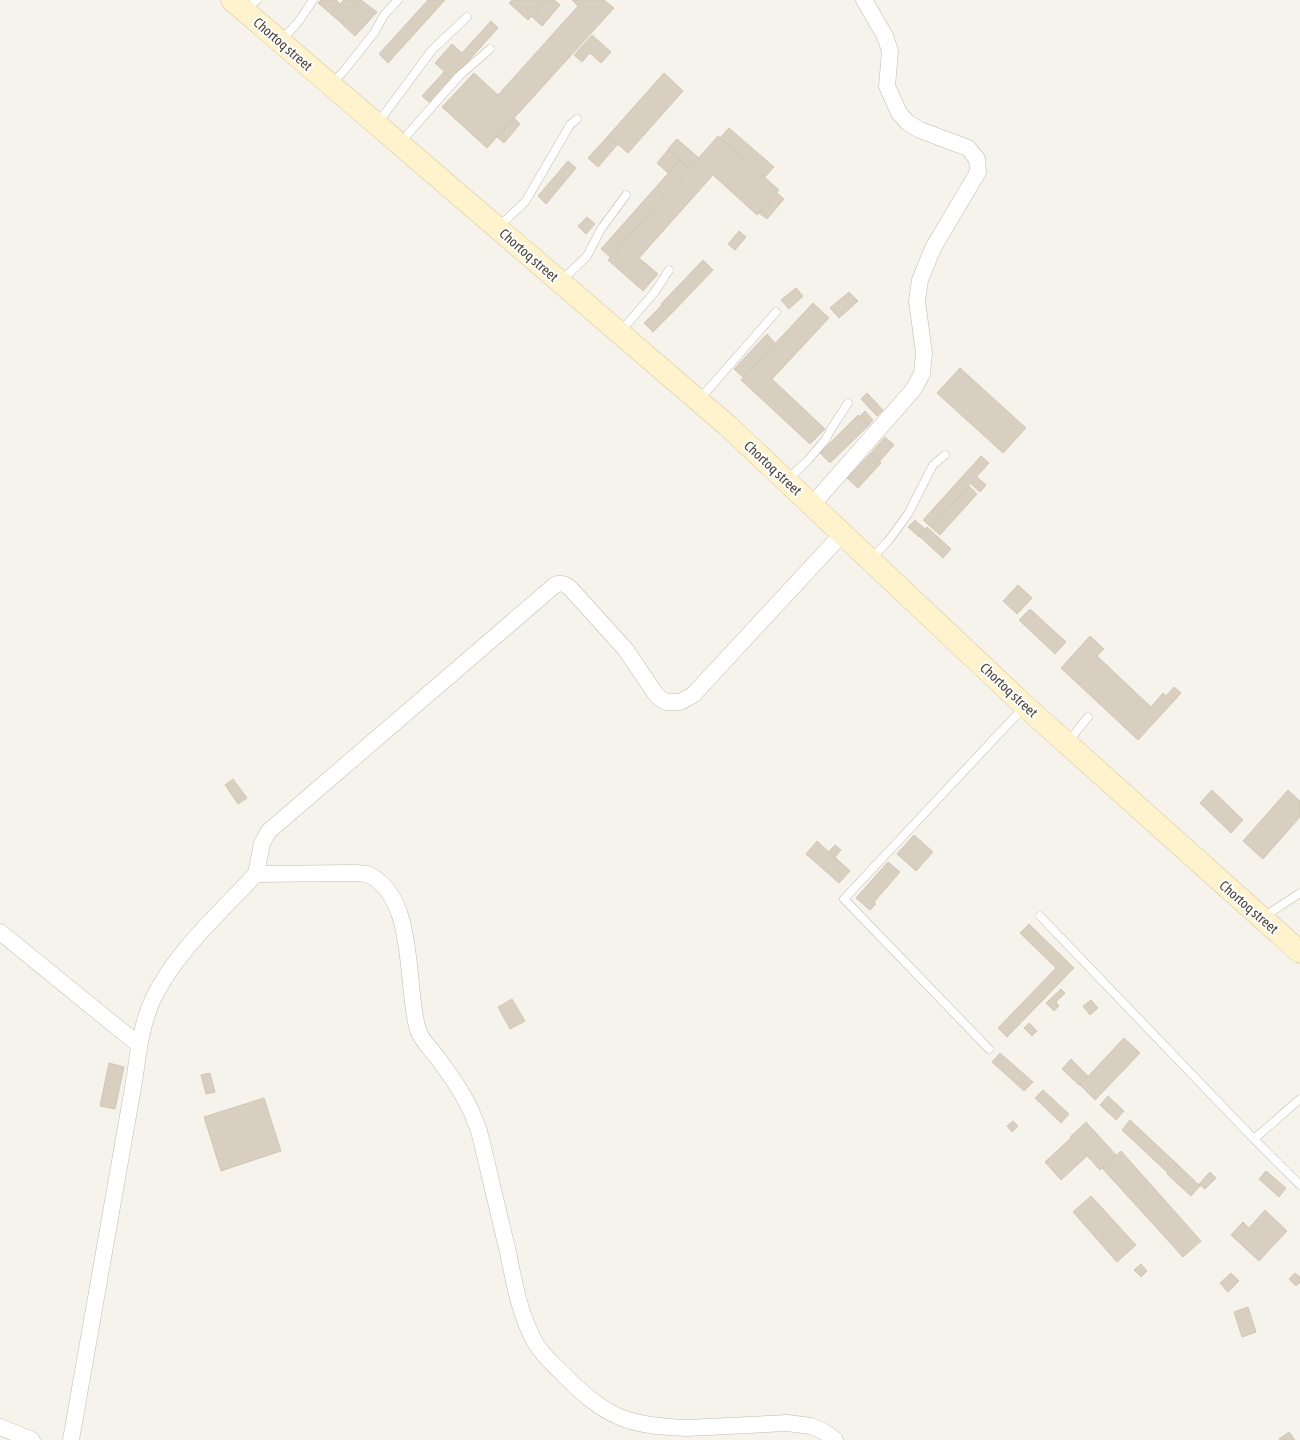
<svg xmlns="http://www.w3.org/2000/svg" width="1300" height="1440" viewBox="0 0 1300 1440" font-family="'Asap Condensed',sans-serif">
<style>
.building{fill:#d8cfc1;stroke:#d3c7b4}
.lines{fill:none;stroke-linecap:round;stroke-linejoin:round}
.service-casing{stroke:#c2bbae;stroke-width:9}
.minor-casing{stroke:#c2bbae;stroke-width:17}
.secondary-casing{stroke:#d6c79b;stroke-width:23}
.service{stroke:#fff;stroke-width:8}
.minor{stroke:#fff;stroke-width:16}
.secondary{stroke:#fff3cd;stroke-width:22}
.labels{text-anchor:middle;stroke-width:4;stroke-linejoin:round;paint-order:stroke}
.street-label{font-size:14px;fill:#4b4439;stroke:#fff}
</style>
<rect width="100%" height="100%" fill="#f6f3ec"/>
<g class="building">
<path d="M321,0H336L340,4L331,14L318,3Z"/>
<path d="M344,0H361L341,23L331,14Z"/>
<path d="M361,0L377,12L355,36L341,23Z"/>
<path d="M428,0H445L388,63L379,54Z"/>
<path d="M512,0H546L528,20L509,3Z"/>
<path d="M546,0H554L560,5L542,26L531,16Z"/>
<path d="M572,0H604L614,8L487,148L442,107L474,73L498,95L578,6Z"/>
<path d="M491,21L498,28L452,79L435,63L452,44L462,53Z"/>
<path d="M592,35L611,52L601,63L590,53L582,62L574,55Z"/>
<path d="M444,72L452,79L430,103L422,96Z"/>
<path d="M664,73L683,91L628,153L608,136Z"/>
<path d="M514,118L520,124L504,143L497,137Z"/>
<path d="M729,128L774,167L764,178L720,138Z"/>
<path d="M608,136L618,144L598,167L588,158Z"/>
<path d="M718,136L779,190L757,215L713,175L639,258L658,274L643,291L608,260Z"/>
<path d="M677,139L699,158L689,169L668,149Z"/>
<path d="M668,150L680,160L668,173L657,163Z"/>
<path d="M680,160L689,169L610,257L601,249Z"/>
<path d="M568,161L576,168L546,204L538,196Z"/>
<path d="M777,193L784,199L767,219L759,213Z"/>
<path d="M587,217L595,224L586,234L578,226Z"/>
<path d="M739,231L746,237L735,250L728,244Z"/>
<path d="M703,260L713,270L671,314L661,304Z"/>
<path d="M796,288L803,296L789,309L781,300Z"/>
<path d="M849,292L858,301L839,318L830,308Z"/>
<path d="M813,303L829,318L772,379L825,429L810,444L741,380Z"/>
<path d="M662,305L671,314L653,332L644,323Z"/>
<path d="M767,334L775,343L743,377L734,369Z"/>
<path d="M960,368L1026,428L1003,453L937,393Z"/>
<path d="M867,393L883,410L877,416L861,399Z"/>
<path d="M865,411L873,420L869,425L860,416Z"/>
<path d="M858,415L869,425L830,463L820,453Z"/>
<path d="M885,437L894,445L880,461L871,453Z"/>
<path d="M871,453L881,463L858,488L847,478Z"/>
<path d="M981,456L989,463L931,527L923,520Z"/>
<path d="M977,477L986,485L980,492L971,484Z"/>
<path d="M969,486L977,494L940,535L931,527Z"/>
<path d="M915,520L925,529L919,537L908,527Z"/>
<path d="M927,527L951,549L943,558L919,536Z"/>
<path d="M1018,585L1032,598L1017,614L1003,601Z"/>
<path d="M1030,609L1066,642L1055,654L1019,620Z"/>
<path d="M1090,636L1104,649L1097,656L1151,707L1163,693L1173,702L1138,740L1061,668Z"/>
<path d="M1174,687L1181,693L1173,702L1166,696Z"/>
<path d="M233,779L247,798L238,804L225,785Z"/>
<path d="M1212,790L1243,820L1231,833L1200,803Z"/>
<path d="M1288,790L1300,801V817L1263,859L1243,841Z"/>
<path d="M914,835L933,852L916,871L897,854Z"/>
<path d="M817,841L850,871L839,883L806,854Z"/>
<path d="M835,845L841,850L835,857L828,852Z"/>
<path d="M888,862L900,872L874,902L876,904L870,910L856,898Z"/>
<path d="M1029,924L1074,968L1007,1037L998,1028L1056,968L1020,933Z"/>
<path d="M1061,989L1065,993L1056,1002L1059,1006L1054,1011L1046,1003Z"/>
<path d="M512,999L525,1021L510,1029L498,1007Z"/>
<path d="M1091,1000L1098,1008L1090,1015L1083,1006Z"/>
<path d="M1029,1023L1037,1031L1032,1036L1024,1028Z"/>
<path d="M1124,1038L1140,1053L1095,1100L1080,1085Z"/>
<path d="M1000,1053L1033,1082L1024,1091L992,1062Z"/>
<path d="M1071,1059L1088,1076L1079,1085L1062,1069Z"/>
<path d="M109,1063L124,1067L115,1109L100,1106Z"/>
<path d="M210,1073L215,1092L206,1094L201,1075Z"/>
<path d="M1043,1090L1069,1114L1061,1123L1035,1098Z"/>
<path d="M1108,1096L1124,1111L1116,1120L1100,1105Z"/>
<path d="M264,1098L281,1151L221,1171L204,1117Z"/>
<path d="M1130,1120L1177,1164L1168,1173L1122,1130Z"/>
<path d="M1013,1121L1018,1126L1012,1132L1007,1126Z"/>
<path d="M1086,1122L1116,1155L1100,1170L1070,1137Z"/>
<path d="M1071,1138L1087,1156L1061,1180L1045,1162Z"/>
<path d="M1121,1151L1201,1241L1183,1257L1102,1168Z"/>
<path d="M1177,1164L1200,1186L1191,1196L1167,1174Z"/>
<path d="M1266,1171L1286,1188L1279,1197L1259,1179Z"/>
<path d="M1210,1172L1216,1178L1205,1189L1199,1184Z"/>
<path d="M1091,1196L1136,1245L1117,1262L1073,1212Z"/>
<path d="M1265,1210L1287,1231L1259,1261L1231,1235L1243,1222L1249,1228Z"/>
<path d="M1141,1264L1147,1271L1141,1277L1134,1270Z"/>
<path d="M1231,1273L1239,1281L1228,1292L1220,1283Z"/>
<path d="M1295,1273L1300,1277V1282L1296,1286L1289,1279Z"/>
<path d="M1248,1307L1256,1332L1242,1337L1234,1312Z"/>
<path d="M1289,1432L1295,1440H1280L1279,1439Z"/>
</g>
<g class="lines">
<defs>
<g id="service">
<path d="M245,10L257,0"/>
<path d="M281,41L299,21L313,0"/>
<path d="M331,84L343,72L374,33L384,15L398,0"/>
<path d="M377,124L432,50L467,17"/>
<path d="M400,143L459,76L490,49"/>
<path d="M498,227L525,202L570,125L577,119"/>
<path d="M561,281L587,256L601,229L626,195"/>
<path d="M620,332L654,293L669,270"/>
<path d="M699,400L776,312"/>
<path d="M787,480L808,460L826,439L831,429L848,403"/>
<path d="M871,559L889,540L908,514L933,465L945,455"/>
<path d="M1067,743L1088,717"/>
<path d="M1040,916L1254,1139"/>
<path d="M1262,918L1300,893"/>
<path d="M989,1049L844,899L1024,707"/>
<path d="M1300,1099L1254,1139L1300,1185"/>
</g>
<g id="minor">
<path d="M812,505L913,390L922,374L924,353L917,301L920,280L933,248L978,172L977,159L968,148L920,130L908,123L899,113L887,86L890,51L885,36L864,0"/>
<path d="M256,874L262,843L269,831L555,585C561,582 565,584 570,588L626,650L657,696L666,702H680L693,695L842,534"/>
<path d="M0,932L139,1045"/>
<path d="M0,1427L32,1440"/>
<path d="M71,1440L135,1076C138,1051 142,1023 153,999C176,951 220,913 256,874L354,873C358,873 365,873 369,875C417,898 405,987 418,1030C421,1040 433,1051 439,1060C457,1084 469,1102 479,1131C489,1171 498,1212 508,1252C514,1282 520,1316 535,1342C542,1355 553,1364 563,1374C605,1417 627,1426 687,1428L787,1423L811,1426L823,1431L835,1440"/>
</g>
<path id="secondary" d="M232,0L728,426L1025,706L1300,952"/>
</defs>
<use href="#service" class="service-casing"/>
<use href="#minor" class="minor-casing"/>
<use href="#secondary" class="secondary-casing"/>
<use href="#service" class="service"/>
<use href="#minor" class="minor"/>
<use href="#secondary" class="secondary"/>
</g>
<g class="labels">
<g class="street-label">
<text transform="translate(283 44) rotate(41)" y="5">Chortoq street</text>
<text transform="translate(529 255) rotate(41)" y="5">Chortoq street</text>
<text transform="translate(773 468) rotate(43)" y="5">Chortoq street</text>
<text transform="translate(1009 690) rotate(43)" y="5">Chortoq street</text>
<text transform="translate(1249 907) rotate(41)" y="5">Chortoq street</text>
</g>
</g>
</svg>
